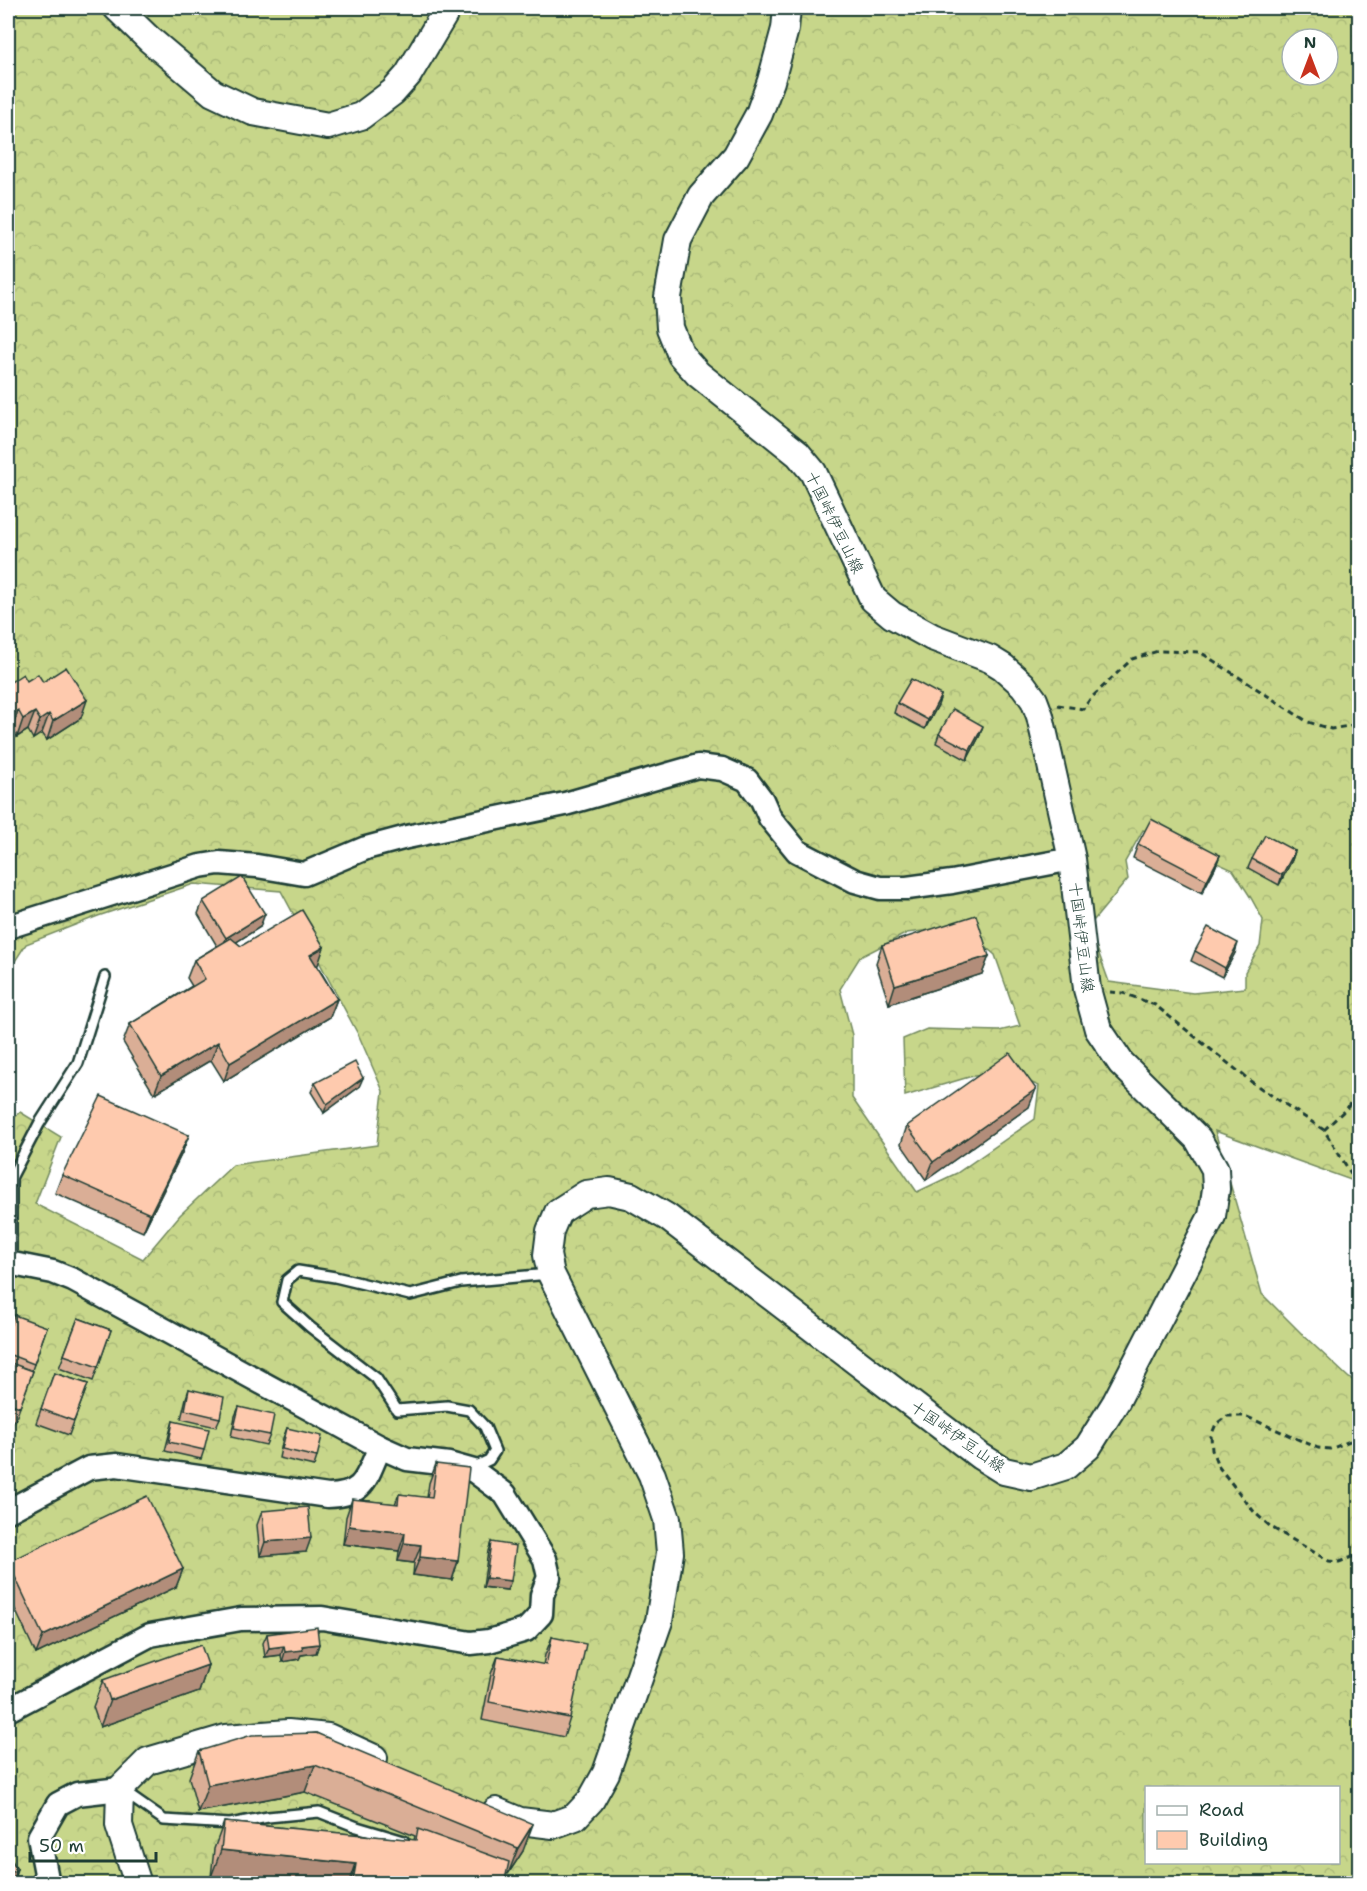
<svg xmlns="http://www.w3.org/2000/svg" width="1367" height="1891" viewBox="0 0 1367 1891" font-family="'Shantell Sans','Klee One',sans-serif">
<style>
.forest{fill:url(#forest-crowns);stroke:#738a5f;stroke-width:1.5;fill-rule:evenodd}
.lines{fill:none;stroke-linecap:round;stroke-linejoin:round}
.service-casing{stroke:#1f3d34;stroke-width:14}
.tertiary-casing{stroke:#1f3d34;stroke-width:27}
.secondary-casing{stroke:#1f3d34;stroke-width:30}
.path{stroke:#1f3d34;stroke-width:3;stroke-dasharray:6 4.5;stroke-linecap:butt}
.service{stroke:#fff;stroke-width:9}
.tertiary{stroke:#fff;stroke-width:22}
.secondary{stroke:#fff;stroke-width:26}
.wall{fill:#daae96;stroke:#1f3d34;stroke-width:1.5}
.shaded-wall{fill:#b28d7a;stroke:#1f3d34;stroke-width:1.5}
.building{fill:#fecaae;stroke:#1f3d34;stroke-width:1.5}
.labels{text-anchor:middle;stroke-width:5;stroke-linejoin:round;paint-order:stroke}
.street-label{font-size:16px;fill:#1f3d34;stroke:#fff}
</style>
<defs>
<pattern id="forest-crowns" width="20" height="18" patternUnits="userSpaceOnUse" patternTransform="scale(1.5)"><rect width="20" height="18" fill="#c7d68a"/><path d="M2 6a3 3 0 1 1 6 0M12 15a3 3 0 1 1 6 0" fill="none" stroke="#aab978"/></pattern>
</defs>
<rect width="100%" height="100%" fill="#fff"/>
<filter id="ink" filterUnits="userSpaceOnUse"><feTurbulence type="fractalNoise" baseFrequency=".0167" numOctaves="2"/><feDisplacementMap in="SourceGraphic" scale="12" xChannelSelector="R" yChannelSelector="G"/><feConvolveMatrix kernelMatrix="1 2 1 2 8 2 1 2 1" color-interpolation-filters="sRGB"/></filter>
<g filter="url(#ink)">
<path class="forest" d="M8,8H1359V1183L1215,1131L1262,1294L1302,1334L1349,1378L1359,1383V1883H8V1122L20,1112L61,1137L35,1204L143,1259L180,1215L233,1165L377,1145L383,1091L359,1036L281,891L194,884L98,916L26,944L8,972ZM1292,39H1328V75H1292ZM1143,830L1233,870L1251,898L1263,920L1260,946L1245,972V988L1193,993L1109,982L1089,926L1128,879L1125,862ZM961,926L995,955L1020,1026L999,1031L927,1029L903,1039L905,1096L969,1077L1004,1071L1039,1086L1035,1119L957,1173L917,1192L852,1098V1035L840,989L860,957L907,933ZM1146,1788H1338V1862H1146Z"/>
<g class="lines">
<defs>
<g id="service">
<path d="M11,1263V1178L39,1124L78,1063L105,977"/>
<path d="M472,1468L489,1460L495,1451L485,1427L469,1410L447,1406L397,1410L376,1378L310,1327L282,1302L287,1280L298,1271L335,1277L410,1295L461,1282L549,1274"/>
<path d="M124,1792L164,1820L230,1824L268,1817L319,1812L357,1827L404,1841"/>
</g>
<g id="tertiary">
<path d="M8,927L200,866L219,863L257,866L304,874L366,848L407,837L565,804L698,766L722,769L747,780L762,800L770,818L797,851L855,881L880,888H907L952,882L1072,859"/>
<path d="M8,1263L53,1272L73,1280L380,1447L407,1459L449,1464L474,1471L505,1494L545,1559L549,1577L542,1595L541,1614L526,1630L489,1641L471,1643L322,1618L241,1619L150,1635L8,1710"/>
<path d="M8,1511L89,1468L117,1465L328,1496C366,1495 366,1477 380,1447"/>
<path d="M48,1884L39,1837L58,1804L77,1794L120,1789"/>
</g>
<g id="secondary">
<path d="M117,8L149,39L213,93L253,112L328,126L361,116L393,92L408,75L448,8"/>
<path d="M496,1811L520,1821L553,1825L575,1817L591,1800L606,1773L659,1621L670,1553L667,1519L652,1475L551,1274L547,1255L550,1231L558,1212L586,1194L609,1191L631,1196L667,1217L980,1456L1004,1471L1031,1477L1066,1466L1088,1447L1116,1402L1212,1216L1216,1189L1215,1169L1198,1139L1121,1063L1098,1029L1087,989L1072,859L1040,716L1034,700L1023,685L1003,667L990,659L932,637L892,615L873,599L813,472L798,454L698,374L681,355L670,328L668,297L678,240L701,196L736,156L759,114L771,81L785,29L787,8"/>
<path d="M138,1884L119,1825L120,1789L148,1761L226,1738L288,1733L328,1737L374,1758"/>
</g>
</defs>
<use href="#service" class="service-casing"/>
<use href="#tertiary" class="tertiary-casing"/>
<use href="#secondary" class="secondary-casing"/>
<g class="path">
<path d="M1058,705L1083,709L1091,698L1132,659L1158,651L1200,652L1308,722L1331,729L1360,724"/>
<path d="M1110,992L1123,993L1155,1005L1253,1083L1324,1130L1360,1188"/>
<path d="M1324,1130L1348,1107L1360,1082"/>
<path d="M1360,1437L1330,1449L1318,1448L1245,1416H1227L1216,1424L1211,1436L1212,1450L1218,1466L1255,1513L1271,1527L1329,1561L1339,1562L1360,1554"/>
</g>
<use href="#service" class="service"/>
<use href="#tertiary" class="tertiary"/>
<use href="#secondary" class="secondary"/>
</g>
<g class="wall">
<path d="M27,681L43,682L81,718L47,740L42,733L33,739L28,730L17,737L12,729Z"/>
<path d="M941,695L938,705L925,729L894,713L897,703Z"/>
<path d="M939,734L980,735L967,760L936,743Z"/>
<path d="M1138,844L1220,855L1215,868L1202,893L1133,858Z"/>
<path d="M1295,851L1292,860L1279,885L1248,868L1252,859Z"/>
<path d="M203,901L260,927L236,942L241,946L324,947L317,965L337,999L330,1017L224,1081L211,1060L154,1094L123,1042L130,1024L192,986L187,978L194,960L217,946L198,914Z"/>
<path d="M882,945L989,956L982,974L889,1004L876,963Z"/>
<path d="M1195,951L1235,953L1222,977L1191,961Z"/>
<path d="M315,1083L359,1087L324,1113L311,1092Z"/>
<path d="M1029,1107L926,1180L901,1144L907,1126Z"/>
<path d="M189,1135L182,1153L143,1232L55,1193L62,1175Z"/>
<path d="M78,1318L111,1330L93,1381L59,1368Z"/>
<path d="M47,1327L32,1370L33,1371L15,1421L8,1418V1332Z"/>
<path d="M54,1373L88,1384L69,1435L36,1423Z"/>
<path d="M189,1389L220,1418L216,1427L181,1419L186,1398Z"/>
<path d="M239,1407L270,1435L266,1445L231,1437L235,1416Z"/>
<path d="M173,1421L204,1450L201,1459L165,1451L170,1431Z"/>
<path d="M287,1428L317,1457L314,1466L279,1458L283,1438Z"/>
<path d="M436,1464L458,1561L452,1580L413,1575L414,1563L398,1561L399,1551L343,1544L346,1517L352,1499L395,1504L399,1494L427,1498L429,1483Z"/>
<path d="M262,1511L306,1552L260,1556L257,1525Z"/>
<path d="M491,1542L507,1590L483,1587L488,1551Z"/>
<path d="M8,1562L183,1569L176,1587L36,1654L8,1594Z"/>
<path d="M267,1634L319,1644L316,1653L301,1655L299,1659L282,1662L281,1655L265,1657L263,1643Z"/>
<path d="M552,1637L570,1718L564,1737L482,1720L491,1674L498,1656L543,1665L545,1655Z"/>
<path d="M208,1665L199,1692L100,1727L93,1707L103,1680Z"/>
<path d="M316,1733L523,1851L508,1874H506L504,1884H275L211,1877L214,1849L224,1822L414,1840L415,1836L305,1792L198,1812L189,1778L199,1751Z"/>
</g>
<g class="shaded-wall">
<path d="M941,695L938,705L925,729L928,720Z"/>
<path d="M87,700L81,718L47,740L53,721Z"/>
<path d="M18,710L12,729L8,731V717Z"/>
<path d="M35,712L28,730L17,737L23,719Z"/>
<path d="M49,714L42,733L33,739L40,720Z"/>
<path d="M983,726L980,735L967,760L970,750Z"/>
<path d="M1295,851L1292,860L1279,885L1282,875Z"/>
<path d="M1220,855L1215,868L1202,893L1207,880Z"/>
<path d="M265,914L260,927L221,952L226,938Z"/>
<path d="M1238,943L1235,953L1222,977L1225,968Z"/>
<path d="M324,947L318,965L304,973L310,955Z"/>
<path d="M989,956L982,974L889,1004L895,985Z"/>
<path d="M337,999L330,1017L224,1081L230,1063Z"/>
<path d="M218,1042L211,1060L154,1094L161,1076Z"/>
<path d="M363,1078L359,1087L324,1113L327,1104Z"/>
<path d="M1036,1089L1029,1107L926,1180L933,1162Z"/>
<path d="M189,1135L182,1153L143,1232L150,1214Z"/>
<path d="M349,1526L405,1533L399,1551L343,1544Z"/>
<path d="M311,1538L306,1552L260,1556L265,1542Z"/>
<path d="M404,1543L421,1545L414,1563L398,1561Z"/>
<path d="M420,1557L458,1561L452,1580L413,1575Z"/>
<path d="M183,1569L176,1587L36,1654L43,1636Z"/>
<path d="M486,1578L511,1581L507,1590L483,1587Z"/>
<path d="M319,1644L316,1653L301,1655L299,1659L282,1662L285,1652L302,1646Z"/>
<path d="M284,1646L281,1655L265,1657L269,1648Z"/>
<path d="M208,1665L199,1692L100,1727L110,1700Z"/>
<path d="M315,1765L305,1792L198,1812L208,1785Z"/>
<path d="M533,1824L523,1851L508,1874L518,1848Z"/>
<path d="M221,1850L356,1864L349,1884H275L211,1877Z"/>
<path d="M17,1869L14,1878L8,1882V1875Z"/>
<path d="M353,1881L372,1884H352Z"/>
</g>
<g class="building">
<path d="M66,667L87,700L53,721L49,714L40,720L35,712L23,719L18,710L8,717V684L23,674L27,681L38,674L43,682Z"/>
<path d="M911,679L941,695L928,720L897,703Z"/>
<path d="M953,709L983,726L970,750L939,734Z"/>
<path d="M1151,819L1220,855L1207,880L1138,844Z"/>
<path d="M1265,835L1295,851L1282,875L1252,859Z"/>
<path d="M242,877L265,914L226,938L203,901Z"/>
<path d="M302,910L324,947L310,955L337,999L230,1063L218,1042L161,1076L130,1024L205,979L194,960L231,938L241,946Z"/>
<path d="M976,915L989,956L895,985L882,945Z"/>
<path d="M1208,927L1238,943L1225,968L1195,951Z"/>
<path d="M1010,1053L1036,1089L933,1162L907,1126Z"/>
<path d="M355,1062L363,1078L327,1104L315,1083Z"/>
<path d="M101,1096L189,1135L150,1214L62,1175Z"/>
<path d="M14,1315L47,1327L34,1364L8,1354V1332Z"/>
<path d="M78,1318L111,1330L98,1367L64,1355Z"/>
<path d="M8,1362L33,1371L20,1407L8,1403Z"/>
<path d="M54,1373L88,1384L74,1421L41,1409Z"/>
<path d="M189,1389L224,1397L220,1418L185,1410Z"/>
<path d="M239,1407L274,1415L270,1435L234,1428Z"/>
<path d="M173,1421L209,1429L204,1450L169,1442Z"/>
<path d="M287,1428L322,1436L317,1457L282,1449Z"/>
<path d="M436,1464L469,1468L458,1561L420,1557L421,1545L404,1543L405,1533L349,1526L352,1499L398,1504L399,1494L432,1498Z"/>
<path d="M147,1496L183,1569L43,1636L8,1562Z"/>
<path d="M308,1507L311,1538L265,1542L262,1511Z"/>
<path d="M491,1542L516,1546L511,1581L486,1578Z"/>
<path d="M317,1627L319,1644L302,1646L303,1650L285,1652L284,1646L269,1648L267,1634Z"/>
<path d="M552,1637L586,1644L570,1718L489,1702L498,1656L546,1665Z"/>
<path d="M201,1645L208,1665L110,1700L103,1680Z"/>
<path d="M316,1733L533,1824L518,1848L315,1765L208,1785L199,1751L252,1735Z"/>
<path d="M224,1822L416,1840L418,1829L509,1862L504,1884H372L353,1881L356,1864L221,1850Z"/>
<path d="M8,1854L17,1869L8,1875Z"/>
</g>
</g>
<g class="labels">
<g class="street-label">
<text transform="translate(835 522) rotate(64)" y="6">十国峠伊豆山線</text>
<text transform="translate(1082 937) rotate(83)" y="6">十国峠伊豆山線</text>
<text transform="translate(958 1436) rotate(35)" y="6">十国峠伊豆山線</text>
</g>
</g>
<rect width="1367" height="1891" fill="none" stroke="#fff" stroke-width="30"/>
<rect x="15" y="15" width="1337" height="1861" fill="none" stroke="#1f3d34" stroke-width="2" filter="url(#ink)"/>
<rect x="1145" y="1786" width="195" height="78" fill="#ffffff" stroke="#a5b1ae" stroke-width="1.5"/>
<rect x="1157" y="1806" width="30" height="9" fill="#ffffff" stroke="#a5b1ae" stroke-width="1.5"/>
<text x="1199" y="1816" font-size="18" fill="#1f3d34">Road</text>
<rect x="1157" y="1831" width="30" height="18" fill="#fecaae" stroke="#a5b1ae" stroke-width="1.5"/>
<text x="1199" y="1846" font-size="18" fill="#1f3d34">Building</text>
<g transform="translate(1310 57)"><circle r="28" fill="#ffffff" stroke="#a5b1ae" stroke-width="1.5"/>
<path d="M0-4.5L10 22L0 15L-10 22Z" fill="#c8321e"/>
<text y="-9" font-size="16" font-weight="bold" text-anchor="middle" fill="#1f3d34">N</text>
</g>
<path d="M30 1852v9h126v-9" fill="none" stroke="#1f3d34" stroke-width="3"/>
<text x="39" y="1852" font-size="18" fill="#1f3d34" stroke="#ffffff" stroke-width="4.5" paint-order="stroke">50 m</text>
</svg>
